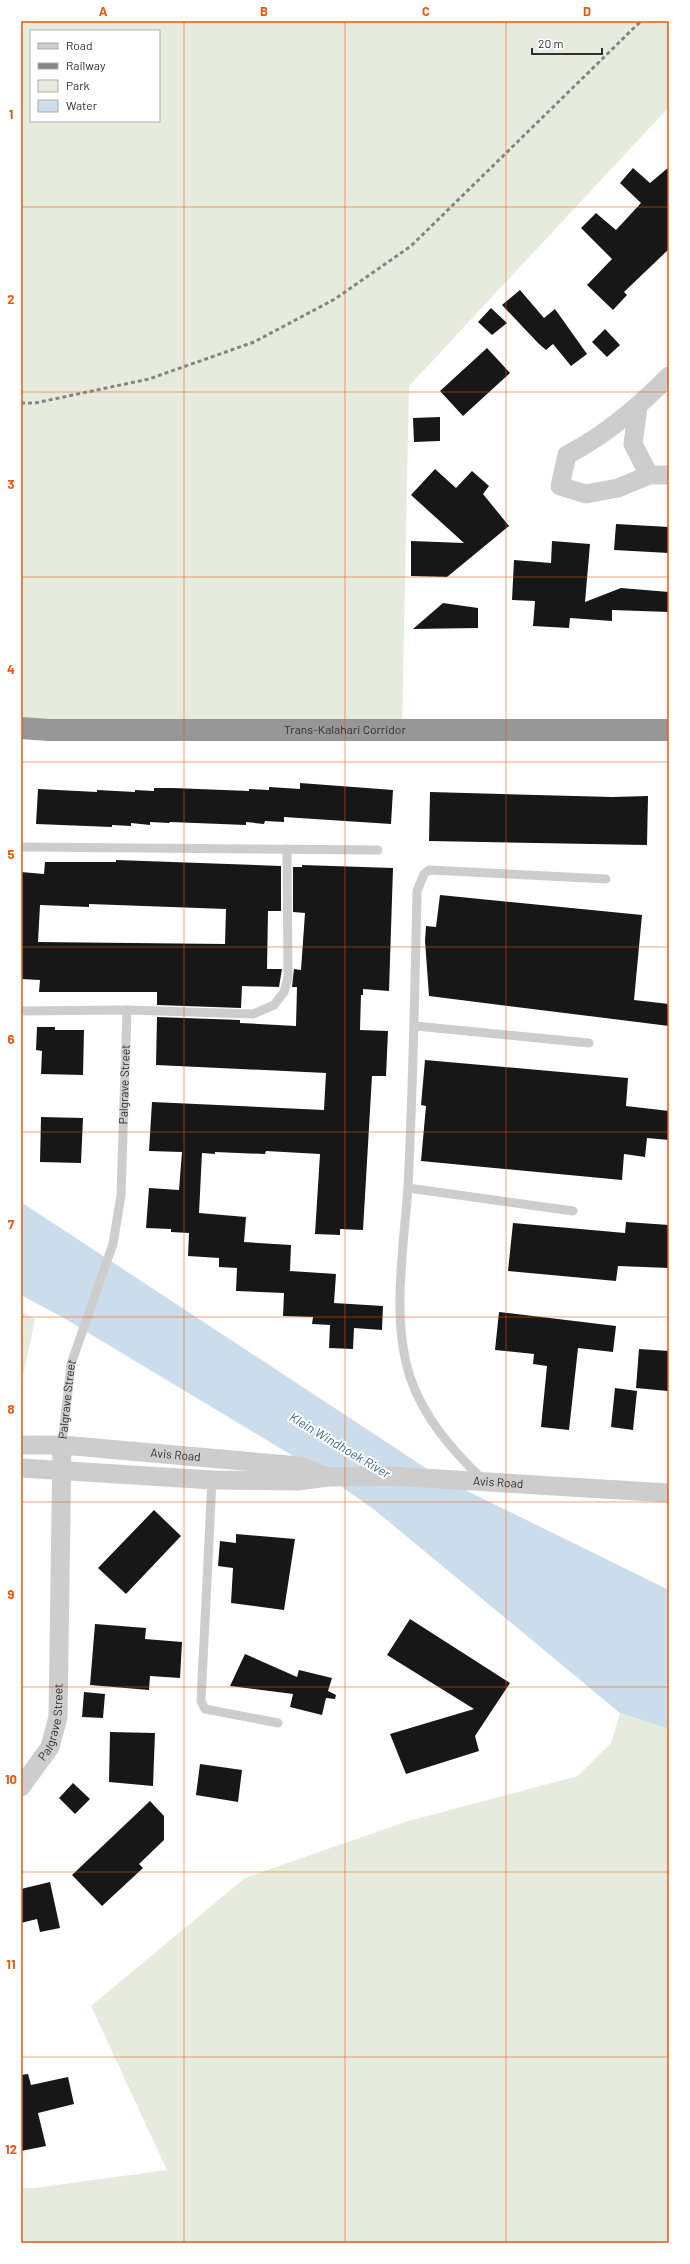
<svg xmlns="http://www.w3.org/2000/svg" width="690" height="2264" viewBox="0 0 690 2264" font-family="Barlow,sans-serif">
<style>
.green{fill:#e5ecde;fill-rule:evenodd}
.water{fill:#cbddeb}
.building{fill:#171717;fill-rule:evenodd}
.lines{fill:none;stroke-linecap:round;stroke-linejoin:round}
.lane{stroke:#cdcdcd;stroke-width:9}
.street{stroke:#cdcdcd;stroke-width:19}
.highway{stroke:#979797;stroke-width:22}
.rail{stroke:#858585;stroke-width:3;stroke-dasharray:4 3;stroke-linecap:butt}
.grid{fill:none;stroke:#e8590c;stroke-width:1;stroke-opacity:0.55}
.labels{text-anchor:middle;stroke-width:4;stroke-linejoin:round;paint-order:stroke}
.street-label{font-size:12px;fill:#303030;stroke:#fff}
.water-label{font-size:13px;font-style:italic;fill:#406b90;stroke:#fff}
.neatline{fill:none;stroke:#e8590c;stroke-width:1.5}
.grid-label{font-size:13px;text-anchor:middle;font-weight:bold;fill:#e8590c}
</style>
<rect width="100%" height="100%" fill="#fff"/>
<g class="green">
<path d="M21,21H669V107L409,386L402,730L21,722ZM31,31H159V121H31Z"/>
<path d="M21,1312L35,1319L21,1386Z"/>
<path d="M620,1713L669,1729V2243H21V2188H35L167,2170L91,2006L245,1878L405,1822L578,1776L611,1743Z"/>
</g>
<path class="water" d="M21,1202L441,1478L669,1590V1729L620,1713L376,1511L328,1477L62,1317L21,1295Z"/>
<g class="building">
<path d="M669,167V249L624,292L627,295L613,310L587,285L612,259L581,228L596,213L616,230L641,203L620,183L633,168L650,183Z"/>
<path d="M520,290L544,318L555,309L587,354L571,366L553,344L546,350L538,343L502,305Z"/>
<path d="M491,308L507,323L492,335L478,322Z"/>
<path d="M605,329L620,345L607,357L592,342Z"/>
<path d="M487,348L510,373L463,416L440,391Z"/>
<path d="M440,417V441L414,442L413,418Z"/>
<path d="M435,469L456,488L472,471L489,486L483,494L509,526L447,577L411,576V541L464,543L411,495Z"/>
<path d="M616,524L669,527V553L614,550Z"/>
<path d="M552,541L590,544L585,602L621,588L669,592V612L612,610V621L570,618L569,628L533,626L535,601L512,600L514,560L551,563Z"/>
<path d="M443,603L478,608V628L413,629Z"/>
<path d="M300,783L393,790L391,824L284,817V822L265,821L264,824L246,822V825L170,822L169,823L150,822V825L131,823V826L112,825V827L36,824L38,789L97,792V790L135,792V790L154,791V788H173L249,791V789L269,790V787L300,789Z"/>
<path d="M430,792L612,797L648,796L647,845L429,841Z"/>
<path d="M116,860L281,866V911H268L267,969H282L279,987L242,986L241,1008L157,1005V992H39L40,980L21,979V872L44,874L45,862H116ZM89,904L226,909L225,944L38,942L40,905L89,907Z"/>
<path d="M302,865L393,868L389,991L363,989V995H361L360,1030L388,1031L386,1076H372L363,1230L340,1229V1235L315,1234L320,1154L266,1151L265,1154L215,1152V1154L202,1153L199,1213L246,1217L244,1242L291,1245L290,1271L336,1274L334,1303L383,1306L382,1330L354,1328L353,1349L329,1348L330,1325L312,1324L313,1317L283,1316L284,1293L236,1291L237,1268L219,1267V1258L188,1256L189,1233L171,1232V1229L146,1228L149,1188L179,1190L182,1152L149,1151L152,1102L324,1110L326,1073L156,1065L157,1017L240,1020V1023L296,1026L297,987H292L294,969L301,970L305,913L293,912V867H302Z"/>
<path d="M440,895L642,915L634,1000L669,1004V1026L429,996L425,941L426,926L436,927Z"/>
<path d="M37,1027H55V1030H84L83,1075L41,1074L42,1051L36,1050Z"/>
<path d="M425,1060L628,1078L626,1106L669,1111V1140L647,1138L645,1157L624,1154L622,1180L421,1161L426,1106L421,1105Z"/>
<path d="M41,1117L83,1118L81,1163L40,1162Z"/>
<path d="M626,1222L669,1225V1268L618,1266L616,1281L508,1271L513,1223L625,1233Z"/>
<path d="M499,1312L616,1326L613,1352L578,1348L569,1430L541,1427L547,1366L533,1364L534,1354L495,1350Z"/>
<path d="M639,1349L669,1351L668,1391L636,1388Z"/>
<path d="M615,1388L637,1391L633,1430L611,1427Z"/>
<path d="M154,1510L181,1536L126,1594L98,1568Z"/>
<path d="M236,1534L295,1539L284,1610L231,1603L233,1568L218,1566L220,1541L236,1543Z"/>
<path d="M410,1619L510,1683L475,1736L479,1751L406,1774L390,1734L474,1709L387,1655Z"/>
<path d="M95,1624L146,1628L145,1639L182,1642L180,1678L150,1676L149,1690L90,1685Z"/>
<path d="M245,1654L297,1677L299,1670L332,1678L328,1691L336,1695L335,1699L326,1698L322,1715L290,1707L293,1694L230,1686Z"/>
<path d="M84,1692L105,1694L103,1718L82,1717Z"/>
<path d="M110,1732L155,1733L153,1786L109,1782Z"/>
<path d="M200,1764L242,1770L238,1802L196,1795Z"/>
<path d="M73,1783L90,1799L75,1814L59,1798Z"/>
<path d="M150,1801L164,1816V1840L139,1864L143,1868L102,1906L72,1875Z"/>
<path d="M50,1882L60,1928L40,1932L37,1919L21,1923V1889Z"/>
<path d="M28,2074L31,2085L68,2077L74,2104L38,2113L46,2146L21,2151V2075Z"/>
</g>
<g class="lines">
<g class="lane">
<path d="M21,847L378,850"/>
<path d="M21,1011L127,1010L253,1014L274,1005L284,992L288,978L287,849"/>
<path d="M415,1026L589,1043"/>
<path d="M408,1188L573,1211"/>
<path id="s1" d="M62,1445L71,1364L113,1244L121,1195L127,1010"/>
<path d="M482,1479C452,1450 424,1418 410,1377C391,1318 404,1247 408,1187C413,1089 415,990 417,891L424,874L429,870L606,879"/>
<path d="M212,1480L201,1701L205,1709L278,1723"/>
</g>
<g class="street">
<path d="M669,376C638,407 607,434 567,455L560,486L586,494L618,488L649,475H669"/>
<path d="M638,407L633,444L649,475"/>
<path id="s2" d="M21,1445H62L300,1466L327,1477"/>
<path id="s3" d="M21,1468L212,1480L298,1481L328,1477L389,1476L669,1493"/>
<path id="s4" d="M21,1787L50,1747L58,1717L62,1445"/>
</g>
<path class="highway" id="s5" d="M21,728L49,730H669"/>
<path class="rail" d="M21,403H35L149,379L254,342L335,299L411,246L641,21"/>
</g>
<path class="grid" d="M184,21V2243M345,21V2243M506,21V2243M21,207H669M21,392H669M21,577H669M21,762H669M21,947H669M21,1132H669M21,1317H669M21,1502H669M21,1687H669M21,1872H669M21,2057H669"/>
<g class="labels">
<g class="street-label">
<text dy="4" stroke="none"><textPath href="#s5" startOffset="324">Trans-Kalahari Corridor</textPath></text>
<text dy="4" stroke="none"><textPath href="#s1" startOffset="369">Palgrave Street</textPath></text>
<text dy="4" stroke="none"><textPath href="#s1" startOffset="46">Palgrave Street</textPath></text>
<text dy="4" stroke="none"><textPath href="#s2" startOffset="155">Avis Road</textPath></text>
<text dy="4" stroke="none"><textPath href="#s3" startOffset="478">Avis Road</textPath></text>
<text dy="4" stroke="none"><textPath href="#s4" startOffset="74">Palgrave Street</textPath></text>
</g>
<g class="water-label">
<text transform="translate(340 1445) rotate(31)" y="5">Klein Windhoek River</text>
</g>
</g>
<rect width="690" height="2264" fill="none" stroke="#ffffff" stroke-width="44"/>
<rect x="30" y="30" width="130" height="92" fill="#ffffff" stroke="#acacac"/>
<rect x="38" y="43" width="20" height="6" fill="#cdcdcd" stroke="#acacac"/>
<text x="66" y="50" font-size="12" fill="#303030">Road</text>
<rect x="38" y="63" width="20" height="6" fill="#858585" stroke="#acacac"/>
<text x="66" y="70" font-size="12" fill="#303030">Railway</text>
<rect x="38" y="80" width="20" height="12" fill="#e5ecde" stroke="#acacac"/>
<text x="66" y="90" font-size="12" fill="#303030">Park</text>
<rect x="38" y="100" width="20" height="12" fill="#cbddeb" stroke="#acacac"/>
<text x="66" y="110" font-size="12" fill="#303030">Water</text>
<path d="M532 48v6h70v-6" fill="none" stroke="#303030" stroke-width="2"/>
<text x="538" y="48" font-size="12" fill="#303030" stroke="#ffffff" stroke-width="3" paint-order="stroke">20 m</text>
<rect x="22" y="22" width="646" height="2220" class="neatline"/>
<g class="grid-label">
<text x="103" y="16">A</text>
<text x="264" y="16">B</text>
<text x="426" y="16">C</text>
<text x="587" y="16">D</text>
<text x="11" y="119">1</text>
<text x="11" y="304">2</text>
<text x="11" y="489">3</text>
<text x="11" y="674">4</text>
<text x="11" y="859">5</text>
<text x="11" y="1044">6</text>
<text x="11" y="1229">7</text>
<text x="11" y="1414">8</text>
<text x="11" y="1599">9</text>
<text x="11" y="1784">10</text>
<text x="11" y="1969">11</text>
<text x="11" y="2154">12</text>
</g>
</svg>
